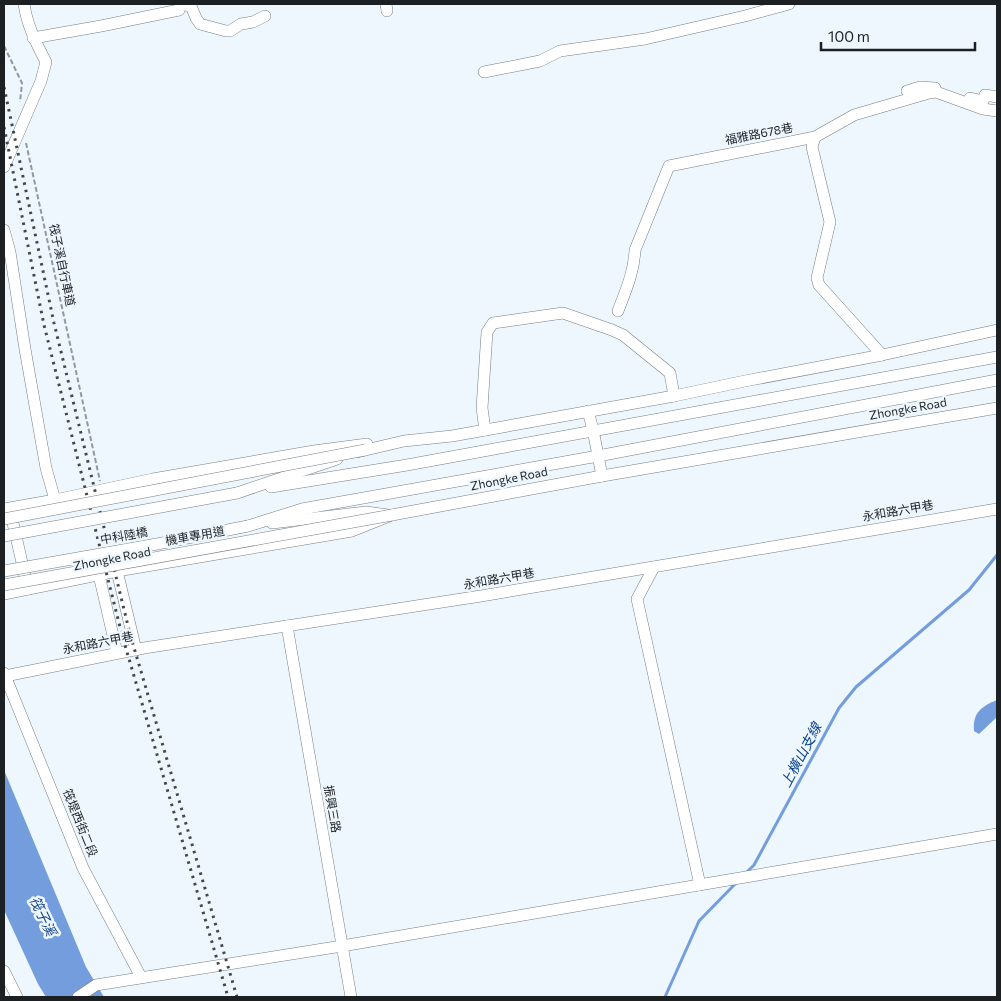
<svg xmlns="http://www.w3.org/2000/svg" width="1001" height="1001" viewBox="0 0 1001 1001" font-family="Commissioner,'Noto Sans TC',sans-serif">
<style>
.water{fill:#739ddd}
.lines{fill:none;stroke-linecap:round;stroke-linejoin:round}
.stream{stroke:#739ddd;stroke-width:3}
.minor-casing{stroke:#767e84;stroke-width:12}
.path{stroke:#92999e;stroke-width:2;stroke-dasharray:5 2.5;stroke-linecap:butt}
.minor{stroke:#fff;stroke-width:11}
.rail{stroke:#43474b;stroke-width:3;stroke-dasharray:2.5 5;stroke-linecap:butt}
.minor-bridge-casing{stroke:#767e84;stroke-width:12;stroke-linecap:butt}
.minor-bridge{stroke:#fff;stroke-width:11}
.labels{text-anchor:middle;stroke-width:5;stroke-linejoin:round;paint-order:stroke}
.street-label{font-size:12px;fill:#1d2023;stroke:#eef7fe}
.water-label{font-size:14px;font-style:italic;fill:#0f448e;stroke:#eef7fe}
</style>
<rect width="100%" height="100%" fill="#eef7fe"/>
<g class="water">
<path d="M997,700V717L979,734L974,731C972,713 982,706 997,700Z"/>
<path d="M4,770L86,967L104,997H46L38,984L4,910Z"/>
</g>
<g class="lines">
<g class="stream">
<path d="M745,874L754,865L839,708L856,687L969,590L997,555"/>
<path d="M665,997L699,921L737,882"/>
</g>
<defs>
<g id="minor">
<path d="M180,4L191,6L196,18L200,24L226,31H230L241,24L253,22L265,16"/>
<path d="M386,4L387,11"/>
<path d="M33,38L101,26L179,10L180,4"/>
<path d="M484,72L540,61L560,51L645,39L745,16L789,4"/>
<path d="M907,91L920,87L935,88"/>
<path d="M970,98L983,101L985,95L997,97"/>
<path d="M815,137L812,147L830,222L817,278L819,285L882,355"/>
<path d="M4,167L41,81L46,62C36,43 27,25 24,4"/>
<path d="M4,230L10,252L25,349L46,468L55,500"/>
<path d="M618,311C626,290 634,272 635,250L669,166L815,137L854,115L929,93L936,92L983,109L997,111"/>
<path d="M588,411L593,430L602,476"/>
<path d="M485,430L482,408L487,332L493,323L563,313L612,330L623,335L670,373L674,396"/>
<path d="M357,452L404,441L452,436L674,396L745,381L882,355L997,330"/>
<path d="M271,487L407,465L997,357"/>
<path d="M237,493L337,459"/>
<path d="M4,509L55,500L153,479L314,451L367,444"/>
<path d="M10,510L28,589"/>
<path d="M272,523L366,512L388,515"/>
<path d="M248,526L302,509L598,456L997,380"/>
<path d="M654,567L637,599L700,885"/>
<path d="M117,571L136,650"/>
<path d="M99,575L117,653"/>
<path d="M4,594L117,571L352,531L392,515L602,476L997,408"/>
<path d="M287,626L351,997"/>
<path d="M4,673L83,868L141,977"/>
<path d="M5,676L144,648L481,596L997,509"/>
<path d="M4,971L17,997"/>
<path d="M78,997L96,985L342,946L997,834"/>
</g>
</defs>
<use href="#minor" class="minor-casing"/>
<g class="path">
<path d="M4,46L22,83L20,102"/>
<path d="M26,143L100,481"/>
</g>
<use href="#minor" class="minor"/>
<g class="rail">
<path d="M4,87L54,323L130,634L237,997"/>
<path d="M4,127L44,325L122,635L228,997"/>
</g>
<defs>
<g id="minor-bridge">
<path d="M4,519L365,450"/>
<path d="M4,536L237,493"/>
<path d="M4,571L157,544L248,526"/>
<path d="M4,585L392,515"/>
</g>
</defs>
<use href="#minor-bridge" class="minor-bridge-casing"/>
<use href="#minor-bridge" class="minor-bridge"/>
</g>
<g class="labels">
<g class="street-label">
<text transform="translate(759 134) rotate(-11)" y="4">福雅路678巷</text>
<text transform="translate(62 265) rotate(78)" y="4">筏子溪自行車道</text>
<text transform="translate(908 409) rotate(-10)" y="4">Zhongke Road</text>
<text transform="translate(509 479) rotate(-11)" y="4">Zhongke Road</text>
<text transform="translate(898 511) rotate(-10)" y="4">永和路六甲巷</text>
<text transform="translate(124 536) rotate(-10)" y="4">中科陸橋</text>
<text transform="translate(195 536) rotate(-10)" y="4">機車專用道</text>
<text transform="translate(112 559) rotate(-11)" y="4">Zhongke Road</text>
<text transform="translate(499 579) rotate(-10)" y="4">永和路六甲巷</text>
<text transform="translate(98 643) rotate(-11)" y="4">永和路六甲巷</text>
<text transform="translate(332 809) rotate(80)" y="4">振興三路</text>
<text transform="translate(80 823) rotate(68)" y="4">筏堤西街二段</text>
</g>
<g class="water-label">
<text transform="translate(801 755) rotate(-62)" y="5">上橫山支線</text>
<text transform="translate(43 916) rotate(64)" y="5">筏子溪</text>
</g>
</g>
<rect width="1001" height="1001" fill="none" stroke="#1d2023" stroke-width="10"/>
<path d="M821 42v8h154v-8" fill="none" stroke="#1d2023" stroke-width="2.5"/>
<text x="828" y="42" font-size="15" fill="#1d2023" stroke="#eef7fe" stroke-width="4" paint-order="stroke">100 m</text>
</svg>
